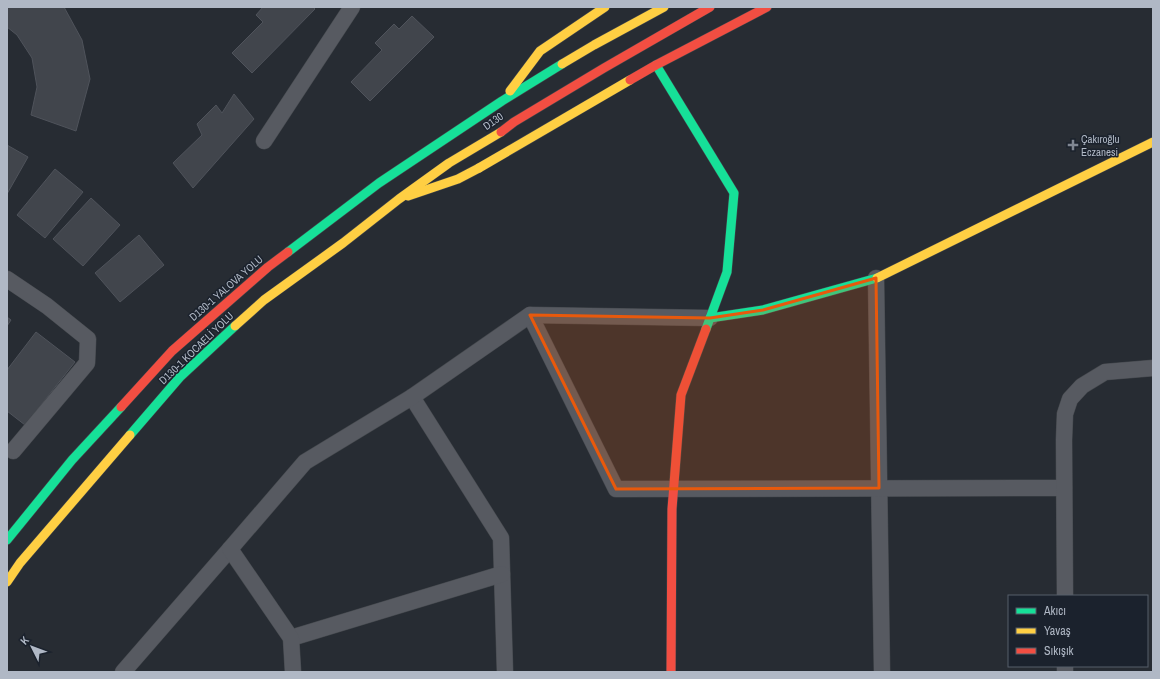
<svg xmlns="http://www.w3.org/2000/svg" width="1160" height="679" viewBox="0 0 1160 679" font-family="'Archivo Narrow',sans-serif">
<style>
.building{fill:#41454c;stroke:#4f535b}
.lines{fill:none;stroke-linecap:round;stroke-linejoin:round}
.street-casing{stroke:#43474c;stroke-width:17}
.fast-casing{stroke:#43474c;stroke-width:10}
.slow-casing{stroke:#43474c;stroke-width:10}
.jam-casing{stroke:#43474c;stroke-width:10}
.street{stroke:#575a61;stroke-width:16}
.fast{stroke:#16e098;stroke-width:9}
.slow{stroke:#ffcf43;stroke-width:9}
.jam{stroke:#f24e42;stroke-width:9}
.marked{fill:#e8590c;fill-opacity:0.2;stroke:#e8590c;stroke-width:3;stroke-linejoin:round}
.poi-dot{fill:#808792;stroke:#1b222d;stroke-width:1.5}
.labels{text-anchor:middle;stroke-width:3;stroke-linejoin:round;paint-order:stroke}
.street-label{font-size:11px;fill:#b0b8c5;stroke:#1b222d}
.poi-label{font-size:11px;fill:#b0b8c5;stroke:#1b222d;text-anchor:start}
</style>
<rect width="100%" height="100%" fill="#272c33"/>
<g class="building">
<path d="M7,7H64L82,40L90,79L76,131L31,115L37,87L32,58L17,35L7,27Z"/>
<path d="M263,7H313L315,9L252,73L232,53L263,22L256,15Z"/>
<path d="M412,16L434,37L370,101L351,82L382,50L375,43L394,24L399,29Z"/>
<path d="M234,94L254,119L193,188L173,163L202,135L197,124L216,105L222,113Z"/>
<path d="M7,145L28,157L7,194Z"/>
<path d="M55,169L83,192L45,238L17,215Z"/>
<path d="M91,198L120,225L83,266L53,239Z"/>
<path d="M139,235L164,265L120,302L95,273Z"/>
<path d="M7,317L11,320L7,326Z"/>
<path d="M36,332L75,362L25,425L7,411V370Z"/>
</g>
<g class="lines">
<defs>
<g id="street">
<path d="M264,141L352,7"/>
<path d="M876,278L882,672"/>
<path d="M7,279L47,306L88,339L87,363L13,451"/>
<path d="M530,315L616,489L1064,488"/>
<path d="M412,397L501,538L505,672"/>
<path d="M1065,596L1064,440L1065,414L1070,399L1082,386L1105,372L1153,368"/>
<path d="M291,638L502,574"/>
<path d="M1065,666V672"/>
<path d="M123,672L230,549"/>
<path d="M293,672L291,638L230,549L305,462L412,397L530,315L710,318"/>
</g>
<g id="fast">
<path d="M656,65L734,193L727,272L706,329"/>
<path d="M288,252L379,183L502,101L562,64"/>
<path d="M710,318L763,310L877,278"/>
<path d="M130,435L180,377L235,326"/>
<path d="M7,540L72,460L121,407"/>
</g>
<g id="slow">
<path d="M562,64L594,45L664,7"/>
<path d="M510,91L540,51L605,7"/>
<path d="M479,168L630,80"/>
<path d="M408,196L458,179L479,168"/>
<path d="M877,278L1153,142"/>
<path d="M235,326L264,300L343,243L399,199L449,163L501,132"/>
<path d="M7,582L20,563L130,435"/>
</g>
<g id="jam">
<path d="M630,80L656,65L767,7"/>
<path d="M501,132L514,122L604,68L710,7"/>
<path d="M121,407L172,351L268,267L288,252"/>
<path d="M671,672L672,509L681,395L706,329"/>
</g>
</defs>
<use href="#street" class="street-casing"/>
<use href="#fast" class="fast-casing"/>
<use href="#slow" class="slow-casing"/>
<use href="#jam" class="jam-casing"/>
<use href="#street" class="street"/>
<use href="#fast" class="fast"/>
<use href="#slow" class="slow"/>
<use href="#jam" class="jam"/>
</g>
<path class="marked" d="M876,278L879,488L616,489L530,315L710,318L763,310Z"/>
<path class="poi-dot" d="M1071 139h4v4h4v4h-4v4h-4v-4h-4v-4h4z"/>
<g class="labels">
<g class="street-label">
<text transform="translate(493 121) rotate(-35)" y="4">D130</text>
<text transform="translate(226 288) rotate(-41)" y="4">D130-1 YALOVA YOLU</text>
<text transform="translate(196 348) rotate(-44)" y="4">D130-1 KOCAELİ YOLU</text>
</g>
<g class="poi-label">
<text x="1081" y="143">Çakıroğlu<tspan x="1081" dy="13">Eczanesi</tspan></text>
</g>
</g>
<rect width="1160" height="679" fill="none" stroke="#b0b8c5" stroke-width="16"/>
<rect x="1008" y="595" width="140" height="72" fill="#1b222d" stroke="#575e6a"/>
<rect x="1016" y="608" width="20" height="6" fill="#16e098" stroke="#575e6a"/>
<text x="1044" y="615" font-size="12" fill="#b0b8c5">Akıcı</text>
<rect x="1016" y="628" width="20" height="6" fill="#ffcf43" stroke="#575e6a"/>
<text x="1044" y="635" font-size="12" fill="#b0b8c5">Yavaş</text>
<rect x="1016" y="648" width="20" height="6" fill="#f24e42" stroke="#575e6a"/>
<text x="1044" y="655" font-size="12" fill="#b0b8c5">Sıkışık</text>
<g transform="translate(32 647) rotate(312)" stroke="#1b222d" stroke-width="3" paint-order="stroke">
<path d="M0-3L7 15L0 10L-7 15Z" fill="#b0b8c5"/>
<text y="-6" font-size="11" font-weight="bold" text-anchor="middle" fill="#b0b8c5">K</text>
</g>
</svg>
